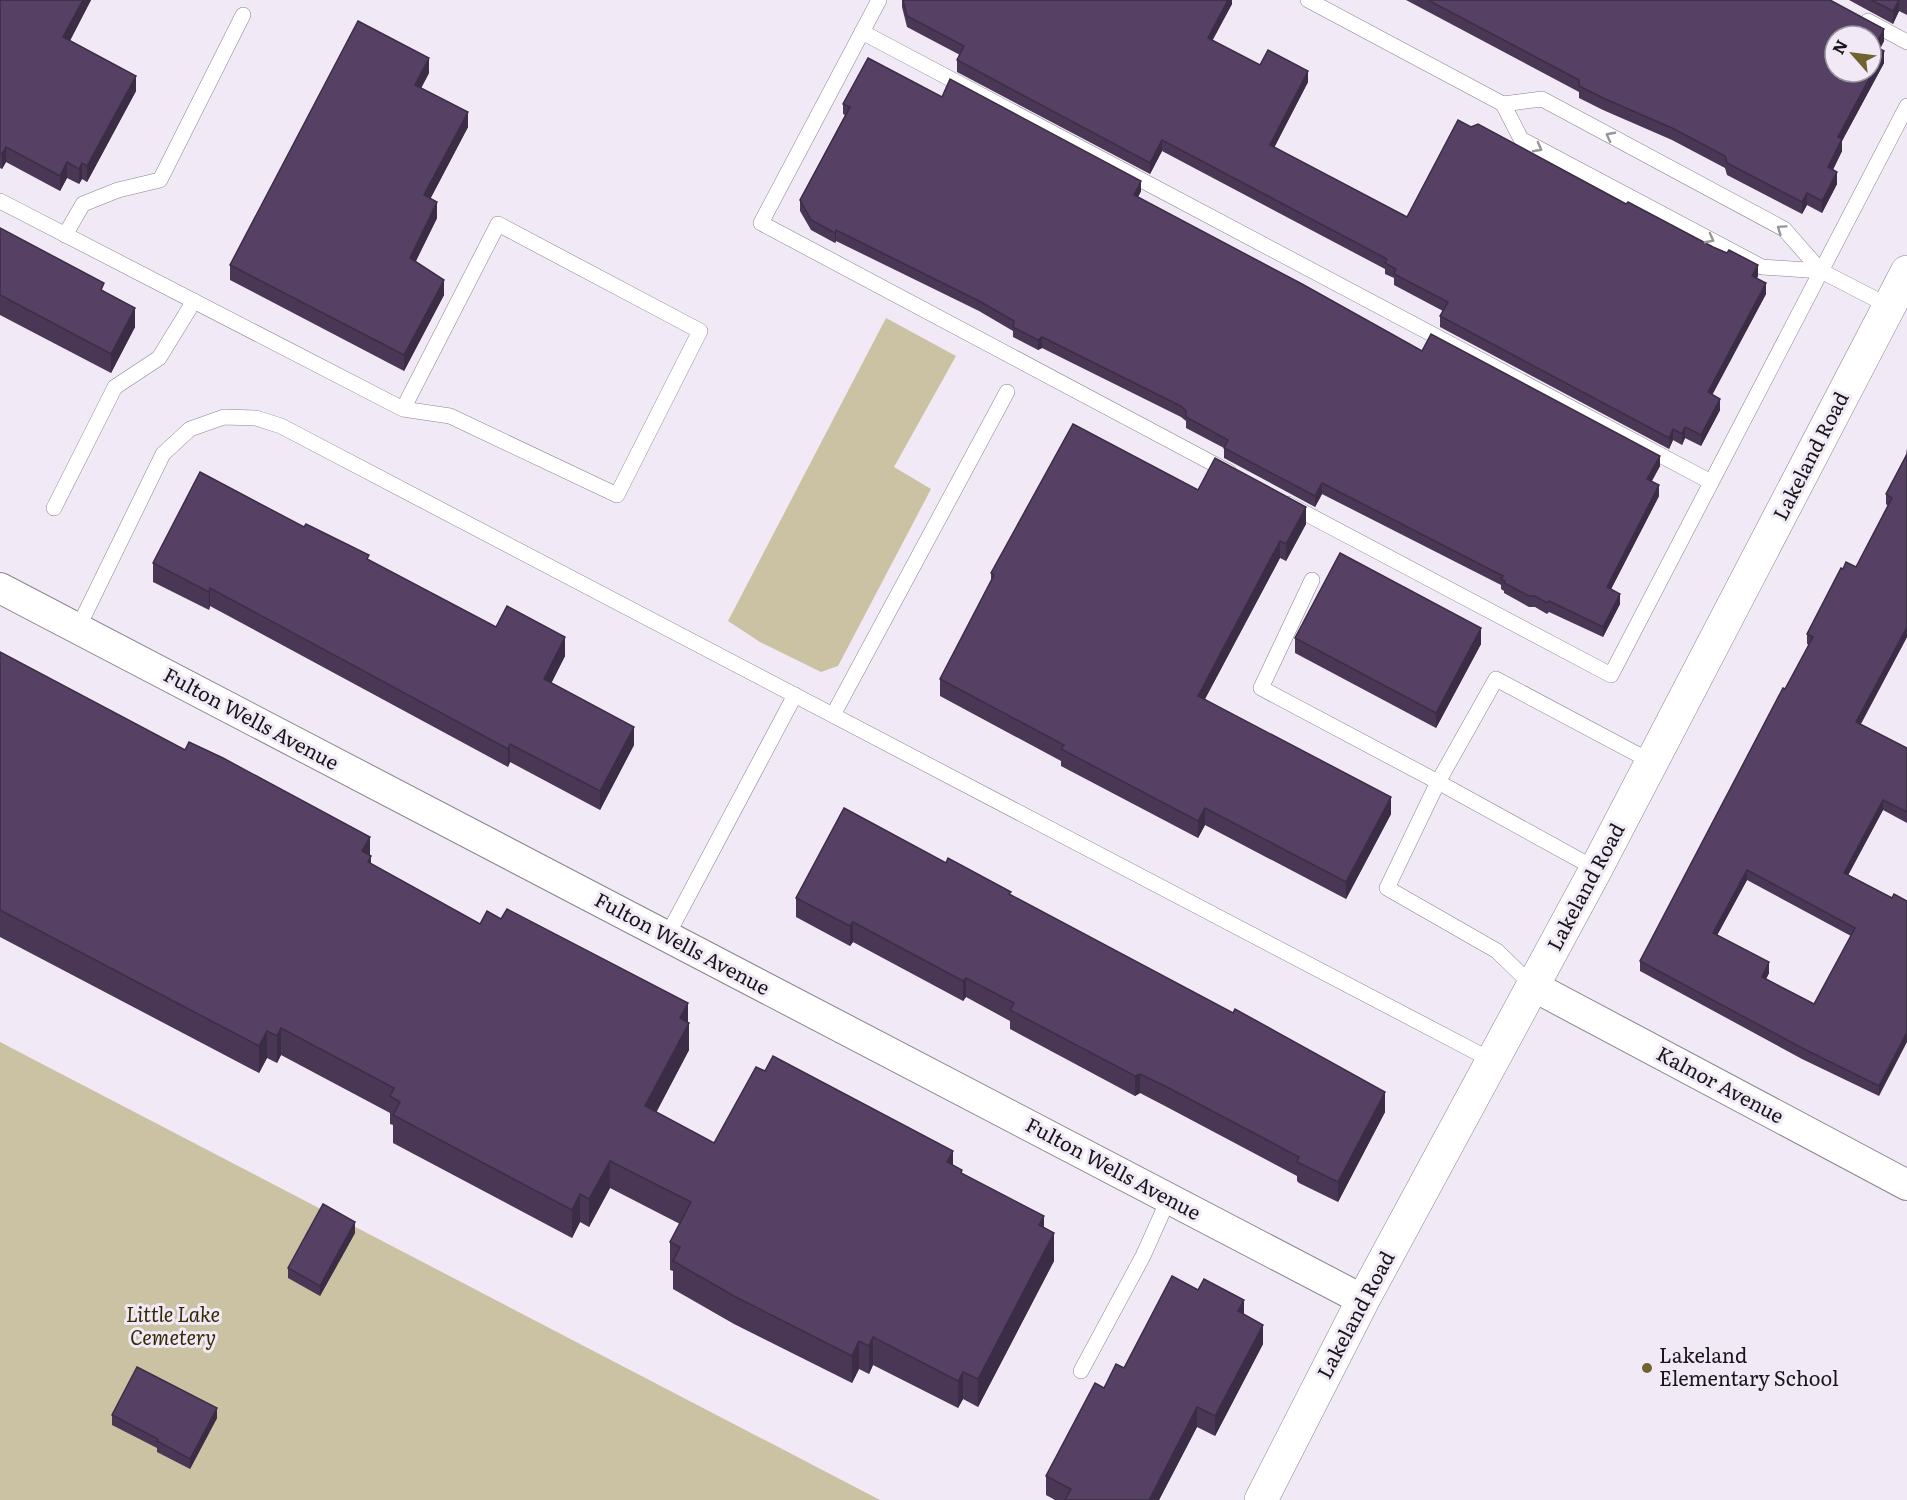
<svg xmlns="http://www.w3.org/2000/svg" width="1907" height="1500" viewBox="0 0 1907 1500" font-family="Literata,serif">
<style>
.green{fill:#cac2a2}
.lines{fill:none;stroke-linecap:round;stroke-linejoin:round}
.service-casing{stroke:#8a848e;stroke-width:16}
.minor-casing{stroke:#8a848e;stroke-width:32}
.tertiary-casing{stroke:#8a848e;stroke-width:34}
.service{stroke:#fff;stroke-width:15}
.minor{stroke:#fff;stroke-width:30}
.tertiary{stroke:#fff;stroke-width:33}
.wall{fill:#4a3756;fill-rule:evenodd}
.shaded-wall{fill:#3c2d46}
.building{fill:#564064;stroke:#3c2d46;stroke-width:1.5;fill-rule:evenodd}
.oneway{stroke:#979698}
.poi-dot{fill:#706330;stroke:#f1eaf6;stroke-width:2}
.labels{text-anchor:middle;stroke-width:6;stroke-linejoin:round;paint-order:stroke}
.street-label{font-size:20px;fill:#18161a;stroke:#f1eaf6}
.park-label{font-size:20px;font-style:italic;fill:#322901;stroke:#f1eaf6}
.poi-label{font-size:20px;fill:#18161a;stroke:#f1eaf6;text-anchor:start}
</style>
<rect width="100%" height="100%" fill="#f1eaf6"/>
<g class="green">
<path d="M886,318L956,356L894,467L931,489L838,666L821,672L760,642L728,621Z"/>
<path d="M0,1042L880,1500H0Z"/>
</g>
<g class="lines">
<defs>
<g id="service">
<path d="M879,0L761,223L1229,472"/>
<path d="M1308,0L1503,104L1521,139L1762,267L1821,271"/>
<path d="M1868,21L1907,42"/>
<path d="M862,32L1711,482"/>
<path d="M1503,104L1542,99L1784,229L1821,271L1889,306"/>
<path d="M0,201L403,409L450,416L617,495L700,331L498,224L403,409"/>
<path d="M65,235L83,204L118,190L160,180L243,15"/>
<path d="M1288,504L1611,675L1907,106"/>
<path d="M54,508L115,387L159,358L194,301"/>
<path d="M1312,580L1261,688L1438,782L1387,888L1497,951L1533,986"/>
<path d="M78,628L163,454L190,429L224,417L256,418L281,426L1493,1061"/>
<path d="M833,715L1007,392"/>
<path d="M1596,869L1438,782L1496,679L1652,762"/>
<path d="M667,936L795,695"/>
<path d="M1081,1371L1143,1256L1169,1198"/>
</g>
<g id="minor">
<path d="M0,588L1363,1300"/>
<path d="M1533,986L1907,1185"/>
</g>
<path id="tertiary" d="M1261,1500L1363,1300L1596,869L1907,272"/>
</defs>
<use href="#service" class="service-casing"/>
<use href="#minor" class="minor-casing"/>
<use href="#tertiary" class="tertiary-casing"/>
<use href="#service" class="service"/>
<use href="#minor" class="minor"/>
<use href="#tertiary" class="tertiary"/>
</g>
<g class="wall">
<path d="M0,0H91L70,41L136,91L87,182L82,179L79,184L67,178L60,191L6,162L2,169L0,168Z"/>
<path d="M902,0H1232V4L1212,40L1260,65L1308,82L1274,147L1407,217L1758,276L1757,278L1766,294L1712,394L1720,410L1701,446L1685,438L1682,445L1673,440L1669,449L1440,327V316L1443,311L1394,285V278L1385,274V269L1162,151L1150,174L957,72V60L960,55L907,27L902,7Z"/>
<path d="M1406,0H1830L1884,41L1880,49L1884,63L1842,141V151L1833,170L1837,184L1822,213L1807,205L1802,214L1727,175L1725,168L1672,140L1603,110L1579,98V92Z"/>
<path d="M1849,0H1907V15L1899,11L1893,24Z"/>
<path d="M429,73L421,88L468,127L430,199L437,218L416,261L444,295L404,371L230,280V265Z"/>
<path d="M942,97L1141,191L1138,197L1422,351L1660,466L1652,481L1659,496L1611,589L1620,604L1603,637L1549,612L1547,614L1535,607H1529L1504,593V591L1501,589V585L1322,494L1315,507L1224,458V448L1186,428V421L1181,417L1042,348L1038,350L1013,337V331L979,311L836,241L835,243L811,230L800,211V200L845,115L843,114V104Z"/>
<path d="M0,228L104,291L135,327L111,373L0,315Z"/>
<path d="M1907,448V637L1861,724L1907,748V823L1883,810L1848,875L1892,898L1879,1096L1802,1059L1640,971V961L1809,645L1807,644V634L1843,569L1856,567L1888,506L1886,504V494L1906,455ZM1747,880L1851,936L1814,1004L1766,979L1769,973L1717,935Z"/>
<path d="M1198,490L1306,524L1286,561L1280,558L1205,699L1391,814L1346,899L1205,825L1198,838L1061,766V761L940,696V679L991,582V573Z"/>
<path d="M369,560L496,627L565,656L551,683L634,745L600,810L510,762L508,767L210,606L209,610L153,582V563Z"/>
<path d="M1295,638L1481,644L1436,728L1295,653Z"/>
<path d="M0,652L370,855L371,864L480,924L688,1022L689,1050L656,1112L714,1143L953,1165L962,1173L1044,1228L1054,1261L978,1407L963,1399L958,1408L873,1365L869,1374L859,1369L852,1383L734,1324L673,1289V1271L670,1270V1242L680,1224L610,1188L589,1227L580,1222L572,1238L393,1143V1125L390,1124V1113L281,1055L277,1063L267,1058L259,1073L0,937Z"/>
<path d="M946,863L1011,895L1385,1112L1338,1202L1299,1183L1297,1181V1176L1165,1106L1140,1093L1135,1096L1010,1029V1021L966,997L963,1001L853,942L850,946L848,945L796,917V898Z"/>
<path d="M355,1233L320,1296L288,1278V1268Z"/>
<path d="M1244,1314L1263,1344L1215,1436L1197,1427L1159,1500H1055L1046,1495V1476L1104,1388L1124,1368Z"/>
<path d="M112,1415L217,1418L190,1469L157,1452V1448L112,1425Z"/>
</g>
<g class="shaded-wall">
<path d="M83,0H91L63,53V37Z"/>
<path d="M1228,0H1232V4L1208,49V38Z"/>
<path d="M1899,0V11L1893,24V11Z"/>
<path d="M1884,29V41L1875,58V46Z"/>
<path d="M1884,51V63L1842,141V151L1828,179V167L1838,137Z"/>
<path d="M429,58V73L415,100V85Z"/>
<path d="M1308,71V82L1270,156V145Z"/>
<path d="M136,76V91L87,182V166Z"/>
<path d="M468,112V127L424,211V195Z"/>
<path d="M1162,140V151L1150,174V163Z"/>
<path d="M6,147V162L2,169V154Z"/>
<path d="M67,162V178L60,191V176Z"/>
<path d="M82,163V179L79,184V169Z"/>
<path d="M1837,172V184L1822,213V201Z"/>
<path d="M1141,181V191L1134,205V195Z"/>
<path d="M1807,193V205L1802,214V202Z"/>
<path d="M437,202V218L410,273V258Z"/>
<path d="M836,230V241L835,243V233Z"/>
<path d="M1758,265V276L1752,287V276Z"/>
<path d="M444,280V295L404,371V355Z"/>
<path d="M1766,283V294L1708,403V392Z"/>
<path d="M135,308V327L111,373V354Z"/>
<path d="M1042,337V348L1038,350V340Z"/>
<path d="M1720,399V410L1701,446V435Z"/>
<path d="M1685,427V438L1682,445V434Z"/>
<path d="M1673,429V440L1669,449V438Z"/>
<path d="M1660,456V466L1647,489V479Z"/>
<path d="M1322,483V494L1315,507V496Z"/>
<path d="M1659,485V496L1607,597V587Z"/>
<path d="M1306,507V524L1286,561V544Z"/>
<path d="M1280,541V558L1198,712V696Z"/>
<path d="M210,588V606L209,610V592Z"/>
<path d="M1620,594V604L1603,637V627Z"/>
<path d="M1907,627V637L1856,732V722Z"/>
<path d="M1481,628V644L1436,728V713Z"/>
<path d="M565,637V656L544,698V679Z"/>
<path d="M634,727V745L600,810V791Z"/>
<path d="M510,744V762L508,767V749Z"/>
<path d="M1391,797V814L1346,899V882Z"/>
<path d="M1883,800V810L1844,883V873Z"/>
<path d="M1205,808V825L1198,838V821Z"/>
<path d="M370,837V860L371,856V884L362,851Z"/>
<path d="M1747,870V880L1713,943V933Z"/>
<path d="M853,922V942L850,946V926Z"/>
<path d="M1769,962V973L1762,987V977Z"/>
<path d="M966,978V997L963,1001V981Z"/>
<path d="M688,1003V1025L689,1023V1050L645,1134V1106L680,1018Z"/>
<path d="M281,1028V1055L277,1063V1036Z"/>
<path d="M267,1031V1058L259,1073V1046Z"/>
<path d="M1907,1032V1042L1879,1096V1086Z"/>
<path d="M1140,1074V1093L1135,1096V1076Z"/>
<path d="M1385,1092V1112L1338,1202V1182Z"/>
<path d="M953,1151V1179L947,1162Z"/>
<path d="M610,1161V1188L589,1227V1199Z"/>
<path d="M580,1194V1222L572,1238V1210Z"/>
<path d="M1044,1216V1243L1039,1225Z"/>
<path d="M355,1222V1233L320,1296V1286Z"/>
<path d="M1054,1233V1261L978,1407V1379Z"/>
<path d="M1244,1300V1320L1238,1311Z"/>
<path d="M1263,1325V1344L1215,1436V1416Z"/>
<path d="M873,1337V1365L869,1374V1346Z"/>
<path d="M859,1341V1369L852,1383V1356Z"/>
<path d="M963,1372V1399L958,1408V1381Z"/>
<path d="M1197,1407V1427L1159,1500H1149Z"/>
<path d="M217,1408V1418L190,1469V1459Z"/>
</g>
<g class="building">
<path d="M0,0H83L63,37L136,76L87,166L82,163L79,169L67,162L60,176L6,147L2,154L0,153Z"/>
<path d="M903,0H1228L1208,38L1260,65L1268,50L1308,71L1270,145L1407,217L1458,120L1471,127L1478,124L1626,204L1628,202L1713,247L1727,253L1729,250L1758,265L1752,276L1766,283L1708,392L1720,399L1701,435L1685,427L1682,434L1673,429L1669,438L1440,316L1448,302L1394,274L1396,269L1385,263L1387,259L1162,140L1150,163L957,60L964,46L907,16Z"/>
<path d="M1428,0H1830L1884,29L1875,46L1884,51L1838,137L1842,139L1828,167L1837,172L1822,201L1807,193L1802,202L1727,163L1725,156L1672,128L1603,98L1579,86V80ZM1835,36H1871V72H1835Z"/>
<path d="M1871,0H1899L1893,11Z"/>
<path d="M358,21L429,58L415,85L468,112L424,195L437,202L410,258L444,280L404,355L230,265Z"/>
<path d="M868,58L942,97L950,79L1141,181L1134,195L1302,284L1422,351L1431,334L1660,456L1647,479L1659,485L1607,587L1620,594L1603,627L1549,601L1547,603L1535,596H1529L1504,583L1505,581L1501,579L1503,576L1322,483L1315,496L1224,448L1228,440L1186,417V411L1181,406L1042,337L1038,340L1013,327L1014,321L979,301L836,230L835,233L811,220L800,200L850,107L843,104Z"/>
<path d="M0,228L104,283L101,290L135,308L111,354L0,295Z"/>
<path d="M1073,424L1198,490L1215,458L1306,507L1286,544L1280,541L1198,696L1391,797L1346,882L1205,808L1198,821L1061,749L1064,745L940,679L994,575L991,573Z"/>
<path d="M1907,454V627L1856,722L1907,748V812L1883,800L1844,873L1892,898L1894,894L1907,901V1032L1879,1086L1802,1048L1640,961L1783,688L1785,689L1813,637L1807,634L1841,568L1843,569L1846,562L1856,567L1892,498L1886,494ZM1747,870L1855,928L1814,1004L1762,977L1769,962L1713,933Z"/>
<path d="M200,472L304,527L306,524L369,555L367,559L496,627L507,606L565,637L544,679L634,727L600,791L510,744L508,749L210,588L209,592L153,563Z"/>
<path d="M1340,553L1481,628L1436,713L1295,638Z"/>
<path d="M0,652L185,750L189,742L223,758L370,837L362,851L371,856L368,862L480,924L487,911L501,919L507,909L688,1003L680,1018L689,1023L645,1106L714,1143L756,1067L765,1071L773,1056L953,1151L947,1162L962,1170L961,1173L1044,1216L1039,1225L1054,1233L978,1379L963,1372L958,1381L873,1337L869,1346L859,1341L852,1356L734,1296L673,1261L680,1247L670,1242L691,1202L610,1161L589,1199L580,1194L572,1210L393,1115L400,1102L390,1096L394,1088L281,1028L277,1036L267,1031L259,1046L0,910Z"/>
<path d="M844,808L946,863L948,858L1011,892L1009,894L1233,1013L1235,1009L1385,1092L1338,1182L1299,1163L1297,1161L1299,1157L1165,1086L1140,1074L1135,1076L1010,1010L1014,1003L966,978L963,981L853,922L850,926L848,925L796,898Z"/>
<path d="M323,1204L355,1222L320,1286L288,1268Z"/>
<path d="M1172,1276L1198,1290L1204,1279L1244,1300L1238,1311L1263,1325L1215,1416L1197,1407L1149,1500H1065L1071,1489L1046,1476L1095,1383L1104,1388L1116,1364L1124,1368Z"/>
<path d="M137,1367L217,1408L190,1459L157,1441L158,1439L112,1415Z"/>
</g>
<defs><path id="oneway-chevron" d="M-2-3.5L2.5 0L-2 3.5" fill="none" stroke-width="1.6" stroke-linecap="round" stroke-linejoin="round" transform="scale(1.5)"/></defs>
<g class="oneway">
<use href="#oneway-chevron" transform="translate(1610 136) rotate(-152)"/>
<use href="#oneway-chevron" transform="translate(1538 148) rotate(28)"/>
<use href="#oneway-chevron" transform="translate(1781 229) rotate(-145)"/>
<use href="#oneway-chevron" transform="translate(1710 239) rotate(28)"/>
</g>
<circle class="poi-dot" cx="1647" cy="1368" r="6"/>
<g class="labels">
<g class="street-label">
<text transform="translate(1811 456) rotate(-63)" y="7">Lakeland Road</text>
<text transform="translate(251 719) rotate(28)" y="7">Fulton Wells Avenue</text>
<text transform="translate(1586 887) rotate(-62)" y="7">Lakeland Road</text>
<text transform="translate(682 944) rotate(28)" y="7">Fulton Wells Avenue</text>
<text transform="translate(1720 1085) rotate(28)" y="7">Kalnor Avenue</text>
<text transform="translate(1113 1169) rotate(28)" y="7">Fulton Wells Avenue</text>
<text transform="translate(1356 1315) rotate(-62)" y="7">Lakeland Road</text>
</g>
<g class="park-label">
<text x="173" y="1322">Little Lake<tspan x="173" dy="23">Cemetery</tspan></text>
</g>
<g class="poi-label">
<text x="1659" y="1363">Lakeland<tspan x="1659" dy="23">Elementary School</tspan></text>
</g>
</g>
<g transform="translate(1853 54) rotate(298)"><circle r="28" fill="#f1eaf6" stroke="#9a959e" stroke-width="1.5"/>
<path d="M0-4.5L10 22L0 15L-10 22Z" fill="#706330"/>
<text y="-9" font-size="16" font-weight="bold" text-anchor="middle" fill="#18161a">N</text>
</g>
</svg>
